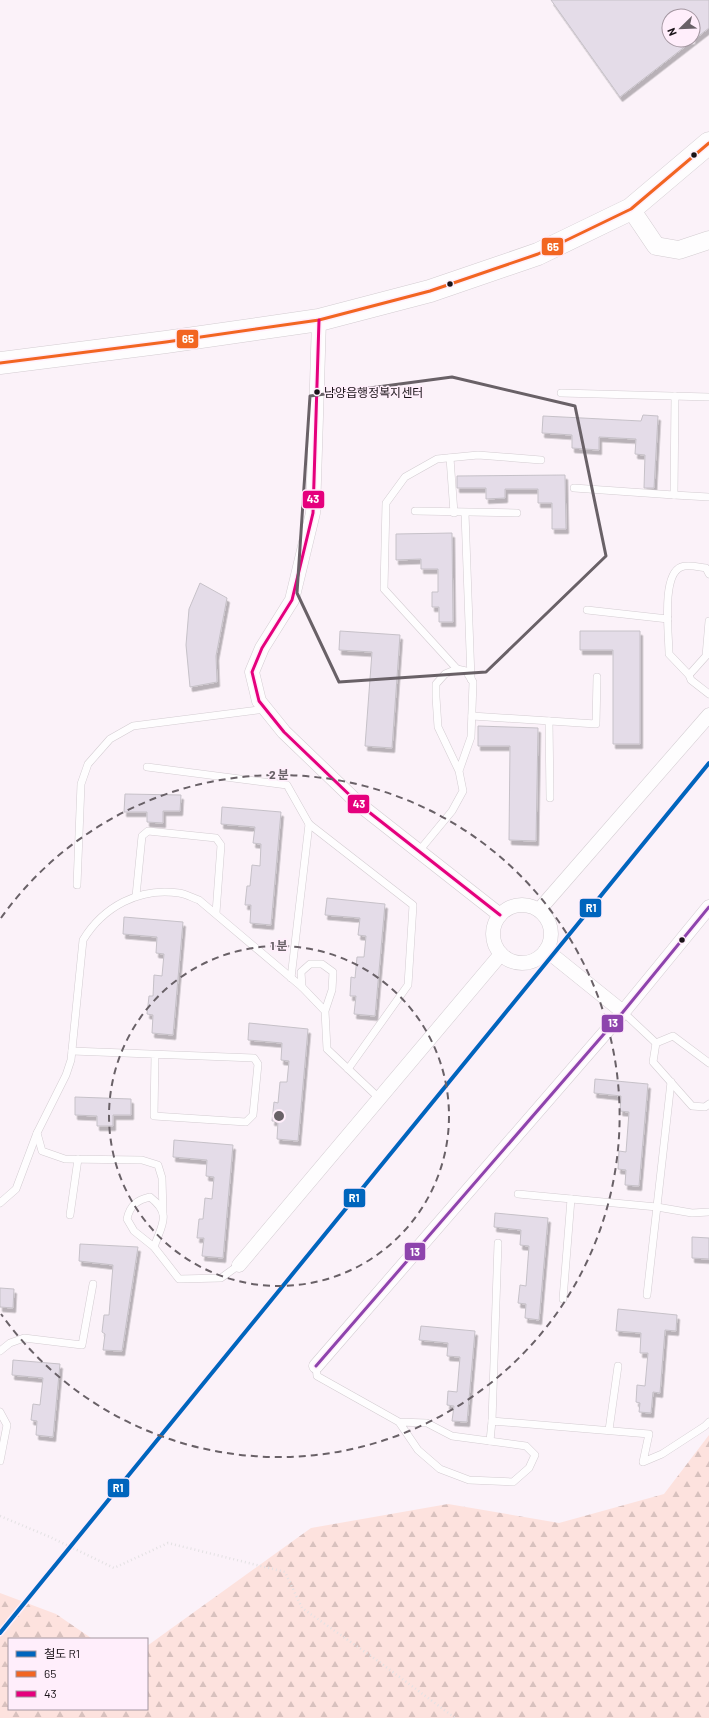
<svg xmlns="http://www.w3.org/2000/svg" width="709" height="1718" viewBox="0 0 709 1718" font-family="Barlow,'Noto Sans KR',sans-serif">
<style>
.forest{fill:url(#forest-firs)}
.building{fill:#e4dce8;stroke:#c6c1c8;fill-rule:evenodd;filter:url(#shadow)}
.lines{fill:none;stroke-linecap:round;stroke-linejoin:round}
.service-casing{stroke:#d3ccd1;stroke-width:8}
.minor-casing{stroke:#d3ccd1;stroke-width:15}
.tertiary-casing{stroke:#d3ccd1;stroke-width:19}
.primary-casing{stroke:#d3ccd1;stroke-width:23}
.path{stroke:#e3e1e3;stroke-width:2.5;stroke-dasharray:1 3;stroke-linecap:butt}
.service{stroke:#fefdfe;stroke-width:7}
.minor{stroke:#fefdfe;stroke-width:14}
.tertiary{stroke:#fefdfe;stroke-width:18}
.primary{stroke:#fefdfe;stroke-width:22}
.bus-1-casing{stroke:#ffeefb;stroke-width:6}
.bus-2-casing{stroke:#ffeefb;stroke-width:6}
.bus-3-casing{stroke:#ffeefb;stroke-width:6}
.bus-1{stroke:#f26522;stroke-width:3}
.bus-2{stroke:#e5007d;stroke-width:3}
.bus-3{stroke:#8e44ad;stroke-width:3}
.rail-1-casing{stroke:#ffeefb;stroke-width:7}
.rail-1{stroke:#0065bd;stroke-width:4}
.marked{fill:none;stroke:#696167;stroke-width:3;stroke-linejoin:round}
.ring{fill:none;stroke:#696167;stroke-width:2;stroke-dasharray:7 5}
.bus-dot{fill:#1a1318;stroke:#ffeefb;stroke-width:1.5}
.labels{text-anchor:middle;stroke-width:3;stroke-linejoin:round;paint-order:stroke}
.bus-label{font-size:12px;fill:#1a1318;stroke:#ffeefb;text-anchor:start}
.centre{fill:#696167;stroke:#ffeefb;stroke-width:2}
.ring-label{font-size:12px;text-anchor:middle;font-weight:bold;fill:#696167;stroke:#ffeefb;stroke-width:3;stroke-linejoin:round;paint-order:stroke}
.line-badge{stroke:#ffeefb;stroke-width:1.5}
.badge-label{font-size:11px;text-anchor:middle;font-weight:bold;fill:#fff}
</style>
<defs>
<pattern id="forest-firs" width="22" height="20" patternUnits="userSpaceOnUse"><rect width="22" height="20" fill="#fde2de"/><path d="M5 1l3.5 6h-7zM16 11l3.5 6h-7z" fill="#d8c1be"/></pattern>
<filter id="shadow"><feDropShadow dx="2.5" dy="4.5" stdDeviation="0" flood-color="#0004"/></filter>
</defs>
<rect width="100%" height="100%" fill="#fbf2f9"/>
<path class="forest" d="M709,1435V1718H0V1593L56,1614L91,1638L98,1639H9V1709H147V1646L311,1528L448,1504L559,1523L664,1494Z"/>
<g class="building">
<path d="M551,0H709V28L620,97ZM669,16H693V40H669Z"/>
<path d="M643,415L658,416L654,488H644L645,455L635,454L636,439L599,437V450L572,448V435L542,433L543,416L641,421Z"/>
<path d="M565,475L566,529H552V503H538V489H505V498L486,499V488H457V476Z"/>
<path d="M452,533L453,622H439V607H432V592H438V569H421V559L396,560V534Z"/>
<path d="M200,583L227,598L216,656L217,682L190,687L186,645L189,609Z"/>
<path d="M340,631L400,635L392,748L365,746L372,652L339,650Z"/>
<path d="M580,631H640V744H613V650H580Z"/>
<path d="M478,726L538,728L536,841L509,840L510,746H478Z"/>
<path d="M125,794L181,795L180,811H163V823L147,822V812H124Z"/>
<path d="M222,807L281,812L271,925L250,923L251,905H245L247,886H250L252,865L260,866L261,844L253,843L255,827L221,824Z"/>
<path d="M327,898L385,904L375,1016L354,1014L356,996H350L351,977L355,978L357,957H364L366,936L358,935L360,918L325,915Z"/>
<path d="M124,917L183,922L173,1035L152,1033L153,1015L147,1014L149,996H153L154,975L162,976L164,954L156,953L157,937L123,934Z"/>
<path d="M249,1023L308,1029L298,1141L277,1139L278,1121H272L274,1102L278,1103L280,1082H287L289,1061L281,1060L282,1043L248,1040Z"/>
<path d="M595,1079L648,1084L639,1186L625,1185L626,1170L618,1169L619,1151L626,1152L629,1112L620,1111L621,1096L594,1093Z"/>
<path d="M75,1097L131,1099V1115H113V1126H97V1116L75,1115Z"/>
<path d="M174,1140L233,1145L223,1258L202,1256L204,1238H197L199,1219H203L205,1198L212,1199L214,1177L206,1176L207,1160L173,1157Z"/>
<path d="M495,1213L548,1218L539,1320L525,1318L526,1304L518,1303L520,1285L526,1286L529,1246L520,1245L521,1230L494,1227Z"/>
<path d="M692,1237L709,1238V1259L692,1258Z"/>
<path d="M80,1244L138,1247L122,1351L103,1350L105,1334L102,1332L104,1315H109L113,1265L79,1261Z"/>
<path d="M0,1288L14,1289L13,1308L0,1307Z"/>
<path d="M618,1309L677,1315L676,1331L665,1330L660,1393L653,1392L651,1413L639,1412L640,1403L636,1402L637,1385L645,1386L648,1353H640L641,1333L616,1331Z"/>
<path d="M421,1326L475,1331L467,1422L452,1421L454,1406L447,1405L448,1391L457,1392L460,1357L447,1356L448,1343L419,1340Z"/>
<path d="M13,1360L60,1364L53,1437L36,1435L37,1421L31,1420L33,1404L40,1405L43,1378L12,1375Z"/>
</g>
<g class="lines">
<defs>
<g id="service">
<path d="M561,393L709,397"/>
<path d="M675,396L674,495L709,497"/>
<path d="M450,458L454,513"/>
<path d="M574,488L674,495"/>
<path d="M415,511L517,513"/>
<path d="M465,513L471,679"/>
<path d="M709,574L706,568C698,567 688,564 681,567C661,575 669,635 669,654L689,675L691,680L709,694"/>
<path d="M587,610L668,619"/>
<path d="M457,669L384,589L386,503L405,477L437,459L478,455L541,460"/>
<path d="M689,675L706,656L709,621"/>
<path d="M472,716L596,724L597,677"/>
<path d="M549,721L550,798"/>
<path d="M147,767L287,785L309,824L413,905L408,985L348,1069"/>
<path d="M419,851L452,811L463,791L459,771L438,727L436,697V684L445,674L457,669L466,671L473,682L471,737L459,771"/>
<path d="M77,885L81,784L88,764L110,739L133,726L265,709"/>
<path d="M136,896L142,836L148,831L216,838L221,845L216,913"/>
<path d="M291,978L309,824"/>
<path d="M325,1011L332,990L333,972L322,964H310L301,972L302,987L325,1011L327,1049L380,1099"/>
<path d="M623,1012L656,1043"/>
<path d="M656,1043L653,1062L692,1106L705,1107L709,1104"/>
<path d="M656,1043L673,1036L709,1063"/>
<path d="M72,1051L254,1058L258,1064L253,1115L246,1122L154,1116L155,1055"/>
<path d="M518,1194L657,1207L692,1213L709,1212"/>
<path d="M0,1203L16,1189L37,1133"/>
<path d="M163,1213L162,1178L158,1165L142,1160L65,1159L42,1151L37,1133L66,1075L71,1060L83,940C103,907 139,887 179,893C186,894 193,898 199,900L302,987"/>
<path d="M70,1215L78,1159"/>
<path d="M154,1247C162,1224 172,1214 150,1197C137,1200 130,1205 127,1219L134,1231L154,1247L179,1279L221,1278L239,1265"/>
<path d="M647,1295L671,1082"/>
<path d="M563,1299L571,1199"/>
<path d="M0,1351L10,1343L24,1338L82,1345L93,1284"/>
<path d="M316,1366L317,1376L399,1422L418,1450L440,1469L469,1480L513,1482L529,1468L535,1455L526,1446L452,1436L427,1423L399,1422"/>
<path d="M0,1412L7,1425L0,1461"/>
<path d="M492,1421L498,1243"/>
<path d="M609,1430L618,1366"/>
<path d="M490,1441L492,1421L649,1434L643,1462L662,1454L705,1426L709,1422"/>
</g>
<g id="minor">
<path d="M319,320L313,513L292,600L262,648L252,672L259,701L284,732L360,805L500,915"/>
<circle cx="522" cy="934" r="29"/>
<path d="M539,910L709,715"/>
<path d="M546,950L623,1012"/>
<path d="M239,1265L501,954"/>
<path d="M316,1366L623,1012L709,907"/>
</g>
<path id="tertiary" d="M631,209L656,246L679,250L709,240"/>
<path id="primary" d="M0,363L166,342L319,320L430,291L538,254L631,209L709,143"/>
</defs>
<use href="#service" class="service-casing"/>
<use href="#minor" class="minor-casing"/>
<use href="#tertiary" class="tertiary-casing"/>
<use href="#primary" class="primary-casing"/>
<path class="path" d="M0,1516L50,1537L114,1568L168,1543L285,1572L302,1608L378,1661L455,1718"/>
<use href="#service" class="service"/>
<use href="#minor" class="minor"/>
<use href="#tertiary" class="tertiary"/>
<use href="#primary" class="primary"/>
<defs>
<path id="bus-1" d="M0,363L166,342L319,320L430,291L538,254L631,209L709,143"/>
<path id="bus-2" d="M319,320L313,513L292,600L262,648L252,672L259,701L284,732L360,805L500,915"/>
<path id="bus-3" d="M316,1366L623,1012L709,907"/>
</defs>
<use href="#bus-1" class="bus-1-casing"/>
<use href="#bus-2" class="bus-2-casing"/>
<use href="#bus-3" class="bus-3-casing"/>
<use href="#bus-1" class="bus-1"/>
<use href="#bus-2" class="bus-2"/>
<use href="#bus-3" class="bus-3"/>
<defs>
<path id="rail-1" d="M0,1633L709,763"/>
</defs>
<use href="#rail-1" class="rail-1-casing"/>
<use href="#rail-1" class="rail-1"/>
</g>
<path class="marked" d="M452,377L575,406L606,556L486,672L339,682L297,593L310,396Z"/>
<g class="ring">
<circle cx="279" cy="1116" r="170"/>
<path d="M1 918A341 341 0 1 1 1 1314"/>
</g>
<g class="bus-dot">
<circle cx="694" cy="155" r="3.5"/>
<circle cx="450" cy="284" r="3.5"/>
<circle cx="317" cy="392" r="3.5"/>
<circle cx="682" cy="940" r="3.5"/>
</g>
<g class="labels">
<g class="bus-label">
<text x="324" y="397">남양읍행정복지센터</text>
</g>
</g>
<circle cx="279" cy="1116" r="6" class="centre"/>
<g class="ring-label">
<text x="279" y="779">2 분</text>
<text x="279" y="950">1 분</text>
</g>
<g class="line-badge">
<rect x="541" y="237" width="23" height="19" rx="4" fill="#f26522"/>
<rect x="176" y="329" width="23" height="20" rx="4" fill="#f26522"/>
<rect x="302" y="490" width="23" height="19" rx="4" fill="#e5007d"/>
<rect x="347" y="794" width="23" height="20" rx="4" fill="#e5007d"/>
<rect x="579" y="898" width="23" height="20" rx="4" fill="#0065bd"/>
<rect x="601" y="1014" width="23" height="19" rx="4" fill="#8e44ad"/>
<rect x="343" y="1188" width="23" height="20" rx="4" fill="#0065bd"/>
<rect x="404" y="1242" width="22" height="19" rx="4" fill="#8e44ad"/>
<rect x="107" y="1478" width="23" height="20" rx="4" fill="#0065bd"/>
</g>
<g class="badge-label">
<text x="553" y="251">65</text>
<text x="188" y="343">65</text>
<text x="313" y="503">43</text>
<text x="359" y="808">43</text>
<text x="591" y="912">R1</text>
<text x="613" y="1027">13</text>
<text x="354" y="1202">R1</text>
<text x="415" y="1256">13</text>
<text x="118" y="1492">R1</text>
</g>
<rect x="8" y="1638" width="140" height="72" fill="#ffeefb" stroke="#a396a0"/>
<rect x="16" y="1651" width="20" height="6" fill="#0065bd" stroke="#a396a0"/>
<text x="44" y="1658" font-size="12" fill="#1a1318">철도 R1</text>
<rect x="16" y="1671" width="20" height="6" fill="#f26522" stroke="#a396a0"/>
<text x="44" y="1678" font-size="12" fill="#1a1318">65</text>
<rect x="16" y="1691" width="20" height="6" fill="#e5007d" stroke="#a396a0"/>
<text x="44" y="1698" font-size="12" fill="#1a1318">43</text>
<g transform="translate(681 28) rotate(247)"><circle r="19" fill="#ffeefb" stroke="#a396a0"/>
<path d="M0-3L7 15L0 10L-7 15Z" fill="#696167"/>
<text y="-6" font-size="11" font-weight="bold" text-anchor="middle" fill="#1a1318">N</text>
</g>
</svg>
